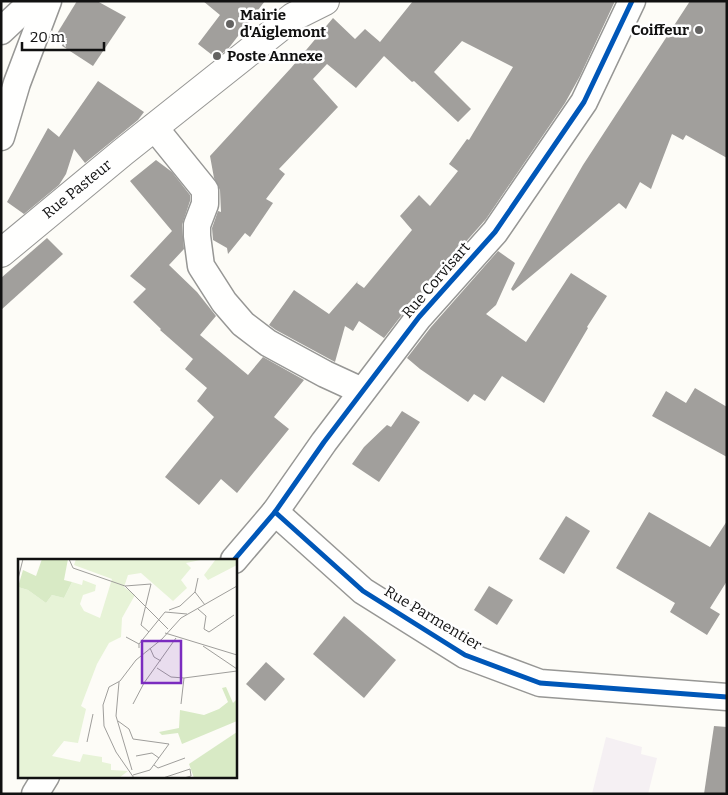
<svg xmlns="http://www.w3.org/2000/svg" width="728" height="795" viewBox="0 0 728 795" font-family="Bitter,serif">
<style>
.industrial{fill:#f5f0f3}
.building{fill:#a19f9c}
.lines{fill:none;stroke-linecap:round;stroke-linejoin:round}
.minor-casing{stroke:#979795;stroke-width:29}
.tertiary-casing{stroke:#979795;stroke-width:30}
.minor{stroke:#fffffe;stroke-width:26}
.tertiary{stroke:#fffffe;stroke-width:28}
.cycleway-casing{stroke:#fff;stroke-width:8}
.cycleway{stroke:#0057b8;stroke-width:5}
.poi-dot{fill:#646362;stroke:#fff;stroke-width:2}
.labels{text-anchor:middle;stroke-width:5;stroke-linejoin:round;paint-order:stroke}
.poi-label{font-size:15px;font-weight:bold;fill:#111;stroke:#fff;text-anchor:start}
.street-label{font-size:15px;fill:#111;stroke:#fff}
.inset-road{fill:none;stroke:#9f9e9b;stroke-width:1}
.view{fill:#7b2cbf;fill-opacity:0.15;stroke:#7b2cbf;stroke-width:2.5}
.inset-edge{fill:none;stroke:#111;stroke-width:2.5}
</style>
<rect width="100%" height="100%" fill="#fdfcf7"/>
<path class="industrial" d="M606,737L642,747L641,754L657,758L648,794H592Z"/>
<g class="building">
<path d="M77,1H97L126,17L93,66L53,40Z"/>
<path d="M203,1H265L228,49L216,58L198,44L220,15Z"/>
<path d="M413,1H615L580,76L565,103L486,219L408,307L384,338L359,321L353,331L345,326L335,362L276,330L269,325L294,290L329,314L358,281L357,283L364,288L412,230L400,216L419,195L430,206L458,171L449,164L467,139L469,140L513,67L462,41L434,72L471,109L458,122L414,81L412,82L384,56L356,88L327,64L313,79L338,107L279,169L285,174L266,199L273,203L250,237L245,233L228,254L227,248L213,240L212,228L218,211L221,212L220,190L214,178L210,156L291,68L333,18L355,39L365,29L380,42Z"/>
<path d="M690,1H727V158L686,135L683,140L672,134L651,189L640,182L626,209L619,203L513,291L511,289L583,165Z"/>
<path d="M98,81L144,112L138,120L85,163L74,149L66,174L59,185L24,214L7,202L38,146L48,128L59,137Z"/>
<path d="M156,160L172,172L190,195V201L182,225L184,249L169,265L197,292L216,316L200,335L248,375L263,357L304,380L274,417L289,429L237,493L221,479L199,505L165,477L214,417L197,401L207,388L185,369L193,359L160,330L161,329L133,302L146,289L130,276L172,231L130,181Z"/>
<path d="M47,238L63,254L1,310V278Z"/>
<path d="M498,251L515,263L496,305L486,314L526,342L571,273L607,296L587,327L588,328L544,403L502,376L485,401L474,394L468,402L420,369L407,358L431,327Z"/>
<path d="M695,388L727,407V457L652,416L666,391L686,403Z"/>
<path d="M402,411L420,422L379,482L352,464L364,447L387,425L391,427Z"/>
<path d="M649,512L710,547L727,521V581L710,608L720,614L707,635L670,612L675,603L616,568Z"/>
<path d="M566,516L590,531L564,574L539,559Z"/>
<path d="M489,586L513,600L497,625L474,610Z"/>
<path d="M344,616L396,660L364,698L313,654Z"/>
<path d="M266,662L285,679L265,701L246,684Z"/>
<path d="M714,726L727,727V794H704Z"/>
</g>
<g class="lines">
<defs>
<g id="minor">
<path d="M1,31L33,1"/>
<path d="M154,127L205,190V204L197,225V236L201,266L224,302L243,324L268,343L325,374L362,391"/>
<path d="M1,137L17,83L48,1"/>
<path d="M275,512L363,591L465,655L540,683L727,697"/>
<path d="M234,560L275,512L324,442L419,317L495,232L584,102L632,1"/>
<path d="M35,794L46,776"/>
</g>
<path id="tertiary" d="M1,253L123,152L293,17L325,1"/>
</defs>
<use href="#minor" class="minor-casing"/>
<use href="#tertiary" class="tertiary-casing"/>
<use href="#minor" class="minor"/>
<use href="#tertiary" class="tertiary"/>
<defs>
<g id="cycleway">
<path d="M275,512L363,591L465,655L540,683L727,697"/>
<path d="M234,560L275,512L324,442L419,317L495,232L584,102L632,1"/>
</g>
</defs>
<use href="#cycleway" class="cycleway-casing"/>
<use href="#cycleway" class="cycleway"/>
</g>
<g class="poi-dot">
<circle cx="230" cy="24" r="5"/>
<circle cx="699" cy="30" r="5"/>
<circle cx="217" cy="56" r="5"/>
</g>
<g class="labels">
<g class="poi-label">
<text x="240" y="20">Mairie<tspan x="240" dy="17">d'Aiglemont</tspan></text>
<text x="689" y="35" text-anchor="end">Coiffeur</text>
<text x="227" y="61">Poste Annexe</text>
</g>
<g class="street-label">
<text transform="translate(77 189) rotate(-39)" y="5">Rue Pasteur</text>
<text transform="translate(436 280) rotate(-49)" y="5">Rue Corvisart</text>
<text transform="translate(433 618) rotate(31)" y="5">Rue Parmentier</text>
</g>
</g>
<g transform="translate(18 559)">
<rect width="219" height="219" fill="#fdfcf7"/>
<path d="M58,0H187L168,4L173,9L163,21L169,29L155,42L123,14L110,16L106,28L117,36L104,59L103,78L91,84L79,105L63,147L68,150L60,184L46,182L34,197L62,203L65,195L84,198V203L93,205V211L110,212L101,219H0V28L10,31L28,44L34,36L46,39L54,23L64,26L65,21L78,26L77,32L65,36L62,45L66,52L82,59L94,20L56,6ZM198,0H219V6L190,21L186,16Z" fill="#e7f3d7"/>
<path d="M24,0H50L46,21L54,23L46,39L34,36L28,44L10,31L0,28L5,11L18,17ZM208,128L215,144L219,140V162L164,185L160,174L144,176L141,173L161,169L162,151L186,156L201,150L210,143L204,129ZM219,173V219H176L171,205Z" fill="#d8eac5"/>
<path class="inset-road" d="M51,0L55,9L107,27L133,25L123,66L131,73M180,19L177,33L187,46M0,20L5,0M107,27L150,70M180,50L188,57L186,70L191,73L216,56M151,51L162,47L177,33M147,74L219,96M108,78L121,85V89M121,85L147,53L169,55M185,87L219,110M132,89L136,98L143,102M139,109L153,118L166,119L219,112M101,123L98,157L114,211M115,145L126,124L158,79M163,145L166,119M100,162L111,170L115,180L151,185L132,211L115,216M69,183L75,155M118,197L134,194L141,199M136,206L140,209L167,199M116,219L98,193L86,167L85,146L91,128L102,122L118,101L144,80L163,59L219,27M145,219L172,210L173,217L166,219"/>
<path class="view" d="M124,82H163V124H124Z"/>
<rect width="219" height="219" class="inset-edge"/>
</g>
<rect width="728" height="795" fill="none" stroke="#111111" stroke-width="5"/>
<path d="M22 42v8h82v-8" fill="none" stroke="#111111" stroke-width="2.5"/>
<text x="30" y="42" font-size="15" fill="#111111" stroke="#ffffff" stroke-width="4" paint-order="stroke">20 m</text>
</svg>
